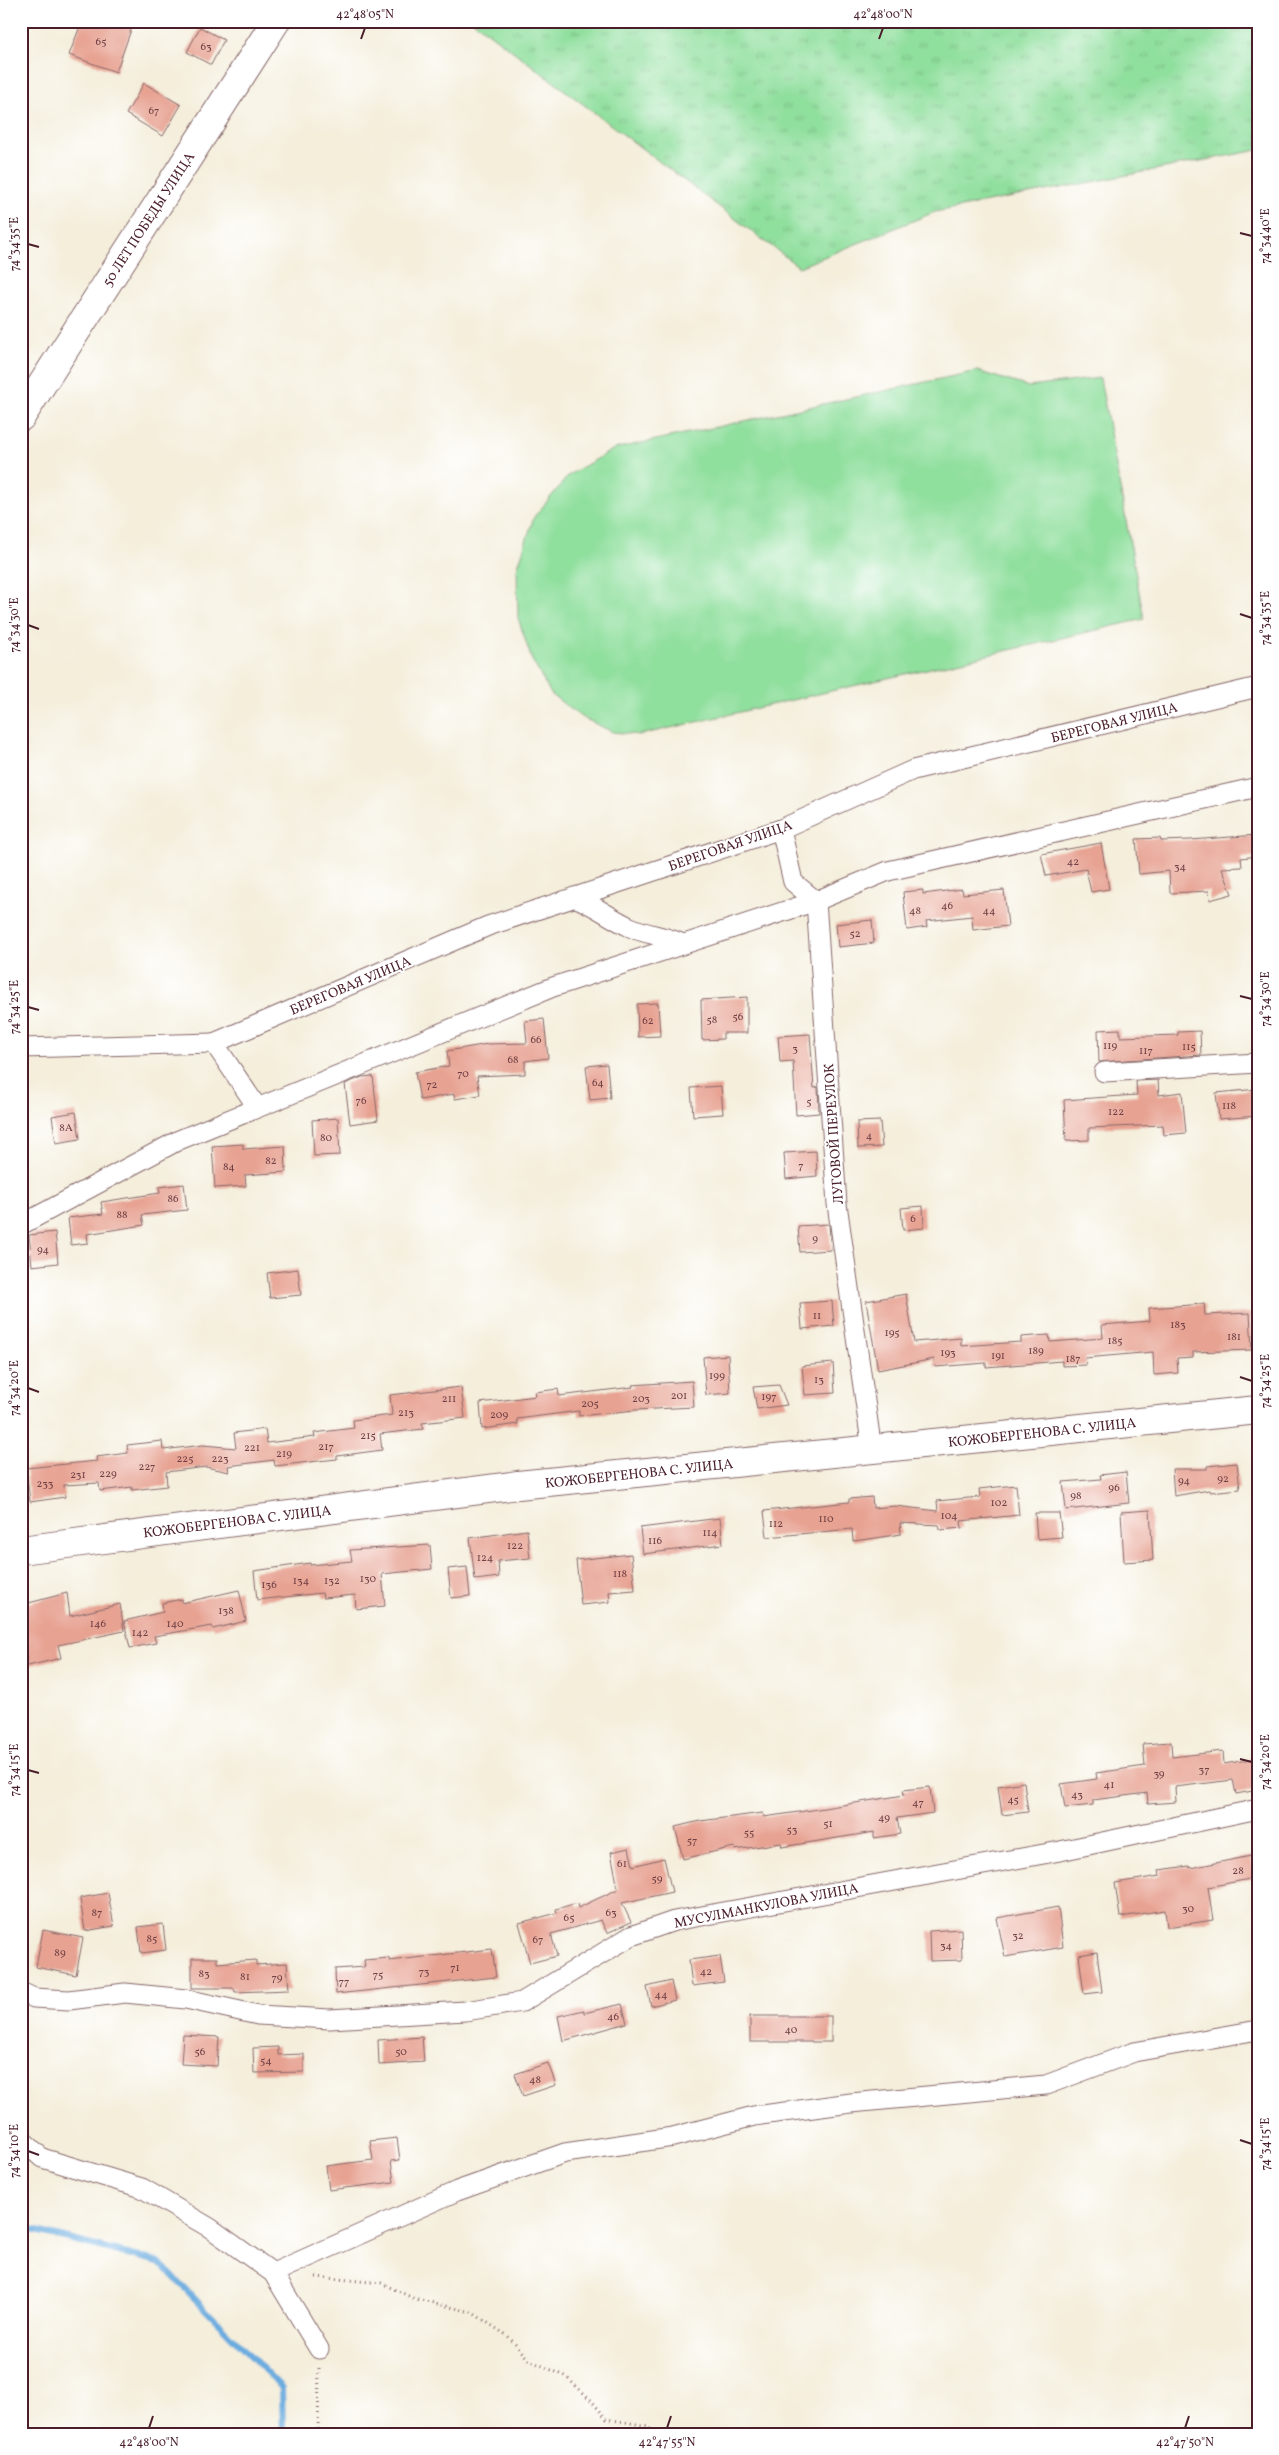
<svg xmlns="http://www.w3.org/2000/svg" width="1279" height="2455" viewBox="0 0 1279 2455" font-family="Vollkorn,serif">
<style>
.grass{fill:url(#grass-tufts);stroke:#6c7f64}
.pitch{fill:#8fdf9d;stroke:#6c7f64}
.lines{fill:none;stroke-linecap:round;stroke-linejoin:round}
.stream{stroke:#6bacdf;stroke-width:6}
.building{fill:#e7a292}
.street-casing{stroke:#866769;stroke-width:21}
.secondary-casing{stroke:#866769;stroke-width:30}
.path{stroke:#866769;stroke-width:3;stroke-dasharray:1 4;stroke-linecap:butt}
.street{stroke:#fff;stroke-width:19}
.secondary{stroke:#fff;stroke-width:28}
.ticks{fill:none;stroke:#4a1f2b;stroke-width:2}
.labels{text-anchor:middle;stroke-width:4;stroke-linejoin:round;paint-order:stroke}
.number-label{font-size:11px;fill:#714045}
.street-label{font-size:14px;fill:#4a1f2b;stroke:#fff}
.neatline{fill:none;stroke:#4a1f2b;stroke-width:2}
.ticks-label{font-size:12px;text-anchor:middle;fill:#4a1f2b}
</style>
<defs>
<pattern id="grass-tufts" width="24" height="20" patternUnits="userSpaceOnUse" patternTransform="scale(1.25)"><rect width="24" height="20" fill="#8fdf9d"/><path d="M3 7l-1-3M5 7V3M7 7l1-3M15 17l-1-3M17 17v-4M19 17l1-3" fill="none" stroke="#7dbf87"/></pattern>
</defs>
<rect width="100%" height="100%" fill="#fff"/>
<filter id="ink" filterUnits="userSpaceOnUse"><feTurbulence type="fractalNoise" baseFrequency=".02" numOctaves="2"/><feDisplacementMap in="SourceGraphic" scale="10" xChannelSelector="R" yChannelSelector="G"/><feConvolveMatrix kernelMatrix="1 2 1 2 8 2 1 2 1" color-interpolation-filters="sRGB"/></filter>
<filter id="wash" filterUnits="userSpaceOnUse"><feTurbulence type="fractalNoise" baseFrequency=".0096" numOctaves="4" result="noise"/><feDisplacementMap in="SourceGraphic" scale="20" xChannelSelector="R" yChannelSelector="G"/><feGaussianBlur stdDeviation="1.12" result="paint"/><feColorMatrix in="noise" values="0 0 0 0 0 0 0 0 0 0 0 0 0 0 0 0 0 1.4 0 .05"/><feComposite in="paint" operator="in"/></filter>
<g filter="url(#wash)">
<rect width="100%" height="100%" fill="#f4eedb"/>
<path class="grass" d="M473,21H1258V150L935,212L799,267Z"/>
<path class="pitch" d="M977,371L1029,387L1100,378L1144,619L640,735L613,732L581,717L551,694L532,660L518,618L517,569L534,517L569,475L614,449Z"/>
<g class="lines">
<path class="stream" d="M21,2227L159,2262L282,2388L283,2434"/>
</g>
<g id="blocks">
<g class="building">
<path d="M82,21H117L132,27L116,72L69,55Z"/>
<path d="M200,27L224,40L211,65L187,52Z"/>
<path d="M144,83L181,105L163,136L126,114Z"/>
<path d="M1258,835V856L1241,858L1242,867L1222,868L1232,894L1210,900L1209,891L1170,893L1169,871L1139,874L1136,839L1160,838L1161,841L1190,840Z"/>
<path d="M1101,843L1109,889L1091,892L1086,869L1046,876L1041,854Z"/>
<path d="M962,889L963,894L1004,890L1008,926L973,930L972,916L926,921L927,927L907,930L903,892L923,890V894Z"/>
<path d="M872,920L874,943L838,947L836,924Z"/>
<path d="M747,997V1033H723V1039L702,1040L701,1000Z"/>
<path d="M658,1003L660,1036L638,1037L637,1004Z"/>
<path d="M544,1019L548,1058L525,1061V1074L477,1076L480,1095L455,1099L454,1094L420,1100L415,1072L449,1066L447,1051L488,1044L527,1043L525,1021Z"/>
<path d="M1120,1029V1037L1178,1035V1032L1200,1031L1201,1055L1099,1062L1098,1030Z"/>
<path d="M810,1034L814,1088L818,1087L819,1113L796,1115L793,1061L780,1062L778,1036Z"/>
<path d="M607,1064L610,1098L590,1100L586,1066Z"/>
<path d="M373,1076L378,1120L350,1124L345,1084L362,1077Z"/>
<path d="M1158,1080L1159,1095L1182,1092L1186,1133L1164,1135L1163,1125L1089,1128V1140L1066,1141L1064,1100L1137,1095L1136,1081Z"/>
<path d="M721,1086L723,1114L693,1116L691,1088Z"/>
<path d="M1258,1089V1116L1219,1119L1216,1093Z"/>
<path d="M76,1112L80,1139L56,1143L52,1116Z"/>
<path d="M338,1118L340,1155L314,1156L312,1120Z"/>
<path d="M880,1121L882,1147L858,1148L857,1122Z"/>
<path d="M243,1144V1149L285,1146L286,1172L245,1175L246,1186L215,1188L212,1146Z"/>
<path d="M816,1151L817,1176L786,1179L784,1153Z"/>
<path d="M184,1184L187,1210L142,1215L144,1225L87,1234L88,1243L71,1245L68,1218L103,1214L101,1202L160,1193L159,1187Z"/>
<path d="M923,1206L924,1228L903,1230L901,1208Z"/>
<path d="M829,1224L831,1250L800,1252L798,1226Z"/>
<path d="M55,1232L58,1263L32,1266L29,1235Z"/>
<path d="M298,1269L301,1295L270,1298L267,1273Z"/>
<path d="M906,1294L914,1342L961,1338V1346L1021,1342V1337L1049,1335L1050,1342L1103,1338L1102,1325L1150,1321L1149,1308L1204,1304L1205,1315L1250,1313L1252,1350L1193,1352V1357L1177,1358L1178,1373L1154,1375L1153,1352L1085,1358L1086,1365L1062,1366V1361L986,1367V1363L935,1367L934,1359L878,1370L866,1301Z"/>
<path d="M832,1301L834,1326L802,1329L800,1303Z"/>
<path d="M728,1355L730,1393L706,1395L703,1357Z"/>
<path d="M833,1363L835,1393L805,1395L802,1366Z"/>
<path d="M692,1381L694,1407L635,1410L579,1416V1411L517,1419L518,1424L482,1429L480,1403L536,1396L535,1392L558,1389L559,1396L633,1387L632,1385Z"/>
<path d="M779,1385L787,1405L757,1409L753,1387Z"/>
<path d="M461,1387L465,1418L422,1423L423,1429L380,1434L382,1450L337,1456V1459L318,1461L275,1466L274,1460L228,1466L229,1472L206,1467L166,1472L167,1486L132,1490V1487L100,1491L99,1483L64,1485L65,1497L30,1502L26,1468L97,1461L96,1457L128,1453L127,1445L162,1441L163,1450L203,1445L236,1448L234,1433L265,1429L267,1443L315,1437L314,1433L354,1428L353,1420L392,1415L390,1395Z"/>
<path d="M1237,1463L1240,1489L1210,1492L1209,1490L1174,1496L1172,1469H1207V1466Z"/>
<path d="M1126,1472L1129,1503L1066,1510L1063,1482L1101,1479L1100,1475Z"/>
<path d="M1016,1485L1019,1515L961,1521L962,1528L940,1530L939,1525L900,1523L901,1534L876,1538L853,1541L852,1529L767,1537L764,1511L849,1502V1499L872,1497L873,1508L895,1506L938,1511L937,1501L980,1497L979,1489Z"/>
<path d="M1150,1510L1153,1560L1124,1562L1121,1512Z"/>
<path d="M1035,1513H1059L1062,1537L1037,1539Z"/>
<path d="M720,1518L723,1544L643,1554L640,1528Z"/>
<path d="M527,1530L530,1558L498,1561L499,1577L475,1580L470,1538Z"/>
<path d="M430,1545L432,1569L382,1574L385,1606L356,1609L355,1595L323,1598L322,1593L257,1600L254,1571L310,1563V1565L352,1561L350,1550Z"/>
<path d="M631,1554L635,1590L609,1592L610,1602L581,1605L576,1560Z"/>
<path d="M467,1567L470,1596L451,1598L448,1569Z"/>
<path d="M239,1590L246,1621L213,1629L212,1626L154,1636L156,1643L130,1648L124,1621L163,1612L162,1603L182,1599V1603Z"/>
<path d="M67,1593L70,1616L120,1604L124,1631L58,1645L61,1658L28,1666L21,1633V1605Z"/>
<path d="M1171,1742L1172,1757L1223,1751L1224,1764L1258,1758V1790L1236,1794L1233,1780L1175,1787L1176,1802L1148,1804L1147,1793L1093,1800V1805L1065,1808L1061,1784L1097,1779L1096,1773L1145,1766L1143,1744Z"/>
<path d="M1024,1782L1028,1812L1002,1815L998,1786Z"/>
<path d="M930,1787L933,1813L897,1818L900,1834L874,1838V1832L782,1847L781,1843L735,1850L734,1847L683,1859L675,1827L700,1821L763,1813L764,1817L812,1810L904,1795L903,1790Z"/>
<path d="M629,1848L633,1866L664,1858L672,1892L622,1903L631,1922L607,1933L601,1920L551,1934L557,1956L530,1963L519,1923L557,1913L556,1909L577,1903L578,1908L618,1889L611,1852Z"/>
<path d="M1251,1856L1255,1878L1208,1887L1213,1920L1167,1927L1165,1910L1120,1917L1115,1883L1160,1876L1159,1870L1189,1866L1190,1868Z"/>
<path d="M108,1893L114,1926L85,1931L80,1898Z"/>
<path d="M1058,1907L1063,1947L1005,1957L997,1918Z"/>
<path d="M163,1924L166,1950L141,1953L138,1927Z"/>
<path d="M961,1929L962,1960L930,1961L929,1931Z"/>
<path d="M43,1930L83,1938L76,1975L36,1967Z"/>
<path d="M492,1949L496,1977L336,1994L335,1969L365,1967L364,1960L389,1958V1961Z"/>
<path d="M1097,1952L1102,1992L1084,1994L1079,1955Z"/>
<path d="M720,1956L724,1982L692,1986L689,1960Z"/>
<path d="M192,1958H217V1963L256,1960V1965L287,1963L289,1990L235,1992L234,1988H192Z"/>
<path d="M671,1981L675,2000L651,2006L647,1987Z"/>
<path d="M622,2004L627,2023L563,2041L558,2016L584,2010V2013Z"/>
<rect x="750" y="2016" width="81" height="26"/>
<path d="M183,2035L219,2037L217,2066L181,2064Z"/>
<path d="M422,2037L424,2062L379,2065L378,2040Z"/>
<path d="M278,2047V2055L304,2054V2072L254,2073L253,2048Z"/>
<path d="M548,2063L556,2085L523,2096L515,2074Z"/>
<path d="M397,2138L400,2160L391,2161L394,2182L329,2190L326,2166L373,2160L370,2141Z"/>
</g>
</g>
</g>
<g filter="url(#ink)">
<use href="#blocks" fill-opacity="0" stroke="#866769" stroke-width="1"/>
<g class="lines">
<defs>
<g id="street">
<path d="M781,829L793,882L816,901L837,1204L872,1450"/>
<path d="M574,897C597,906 610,918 630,927C647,935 667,936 683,944"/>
<path d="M214,1043L488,926L781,829L913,770L1258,687"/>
<path d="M21,1048L214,1043L257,1107"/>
<path d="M1104,1072L1258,1063"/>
<path d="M21,1225L179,1140L553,987L816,901L888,871L1258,787"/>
<path d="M21,1992L34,1998L69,2000L125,1993L186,1999L258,2015L330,2019L465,2011L522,2002L631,1936L674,1921L1060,1851L1258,1809"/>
<path d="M21,2139L42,2158L142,2188L210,2228L273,2273L319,2349"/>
<path d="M273,2273L457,2191L565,2153L673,2137L754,2116L851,2103L1046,2085L1134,2052L1258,2030"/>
</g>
<g id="secondary">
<path d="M21,417L276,21"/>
<path d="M21,1550L518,1485L1258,1410"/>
</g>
</defs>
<use href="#street" class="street-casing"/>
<use href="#secondary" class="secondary-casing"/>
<g class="path">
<path d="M316,2277L381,2283L413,2298L471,2312L508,2336L529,2360L565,2376L590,2399L607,2419L648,2426L653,2434"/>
<path d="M318,2434L319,2367"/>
</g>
<use href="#street" class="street"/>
<use href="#secondary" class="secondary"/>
</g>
</g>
<path class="ticks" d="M361,39L365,28M879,39L883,28M1240,233L1252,236M28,244L39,247M1240,614L1252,618M28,625L39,629M1240,996L1252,999M28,1007L39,1010M1240,1377L1252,1381M28,1388L39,1392M1240,1759L1252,1762M28,1770L39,1773M1240,2140L1252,2144M28,2151L39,2155M149,2428L153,2416M667,2428L671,2416M1185,2428L1189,2416"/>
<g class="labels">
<g class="number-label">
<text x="101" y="45">65</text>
<text x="206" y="50">63</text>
<text x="154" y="114">67</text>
<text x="1073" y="865">42</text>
<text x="1180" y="870">34</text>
<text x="947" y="909">46</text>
<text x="915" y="914">48</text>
<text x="989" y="914">44</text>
<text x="855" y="937">52</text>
<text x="738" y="1020">56</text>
<text x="712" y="1023">58</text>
<text x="648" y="1024">62</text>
<text x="536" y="1043">66</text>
<text x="1110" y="1049">119</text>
<text x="1189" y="1050">115</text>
<text x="795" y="1052">3</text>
<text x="1146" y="1054">117</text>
<text x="513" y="1063">68</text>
<text x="463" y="1077">70</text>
<text x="598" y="1086">64</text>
<text x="432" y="1088">72</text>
<text x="361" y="1104">76</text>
<text x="809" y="1105">5</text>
<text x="1229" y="1109">118</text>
<text x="1116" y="1115">122</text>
<text x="66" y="1131">8А</text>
<text x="869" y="1139">4</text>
<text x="326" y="1141">80</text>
<text x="271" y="1164">82</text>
<text x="801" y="1169">7</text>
<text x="229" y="1170">84</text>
<text x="173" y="1202">86</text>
<text x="122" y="1218">88</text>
<text x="913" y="1222">6</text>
<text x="815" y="1242">9</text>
<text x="43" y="1253">94</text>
<text x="817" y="1319">11</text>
<text x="1178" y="1328">183</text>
<text x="892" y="1336">195</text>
<text x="1234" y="1340">181</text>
<text x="1115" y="1344">185</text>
<text x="1036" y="1354">189</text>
<text x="948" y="1356">193</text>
<text x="998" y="1359">191</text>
<text x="1073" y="1362">187</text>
<text x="717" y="1379">199</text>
<text x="819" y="1383">13</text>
<text x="679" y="1399">201</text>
<text x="769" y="1400">197</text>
<text x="449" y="1402">211</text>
<text x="641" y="1402">203</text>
<text x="590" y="1407">205</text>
<text x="406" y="1416">213</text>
<text x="499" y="1418">209</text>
<text x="368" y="1439">215</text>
<text x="326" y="1450">217</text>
<text x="252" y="1451">221</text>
<text x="284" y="1457">219</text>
<text x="185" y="1462">225</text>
<text x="220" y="1462">223</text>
<text x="147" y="1470">227</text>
<text x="108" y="1477">229</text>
<text x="78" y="1478">231</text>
<text x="1223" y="1482">92</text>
<text x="1184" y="1484">94</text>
<text x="45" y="1487">233</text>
<text x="1114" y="1491">96</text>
<text x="1076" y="1499">98</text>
<text x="999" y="1506">102</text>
<text x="949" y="1519">104</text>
<text x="826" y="1522">110</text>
<text x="776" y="1527">112</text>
<text x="710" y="1536">114</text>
<text x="655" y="1544">116</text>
<text x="515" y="1549">122</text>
<text x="485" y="1561">124</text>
<text x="620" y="1577">118</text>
<text x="368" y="1582">130</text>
<text x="301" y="1584">134</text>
<text x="332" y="1584">132</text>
<text x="269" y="1588">136</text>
<text x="226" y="1614">138</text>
<text x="98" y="1627">146</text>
<text x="175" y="1627">140</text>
<text x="140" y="1636">142</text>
<text x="1204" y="1773">37</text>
<text x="1159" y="1777">39</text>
<text x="1109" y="1788">41</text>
<text x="1077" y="1798">43</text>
<text x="1013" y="1803">45</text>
<text x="918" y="1806">47</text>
<text x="884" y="1821">49</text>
<text x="828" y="1827">51</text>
<text x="792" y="1833">53</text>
<text x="749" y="1836">55</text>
<text x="692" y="1844">57</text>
<text x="622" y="1867">61</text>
<text x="1238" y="1874">28</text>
<text x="657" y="1882">59</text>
<text x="1188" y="1912">30</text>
<text x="97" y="1916">87</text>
<text x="611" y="1916">63</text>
<text x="569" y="1921">65</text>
<text x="1018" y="1939">32</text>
<text x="152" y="1942">85</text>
<text x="538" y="1943">67</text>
<text x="946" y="1949">34</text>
<text x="60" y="1956">89</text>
<text x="455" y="1971">71</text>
<text x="424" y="1975">73</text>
<text x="706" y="1975">42</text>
<text x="204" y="1977">83</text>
<text x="378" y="1978">75</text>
<text x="245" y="1980">81</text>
<text x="277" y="1981">79</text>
<text x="344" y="1985">77</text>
<text x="661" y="1998">44</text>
<text x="613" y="2020">46</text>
<text x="791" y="2033">40</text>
<text x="200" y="2055">56</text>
<text x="401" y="2055">50</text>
<text x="266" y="2064">54</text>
<text x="535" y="2083">48</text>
</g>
<g class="street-label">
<text transform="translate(148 219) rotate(-57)" y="5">50 ЛЕТ ПОБЕДЫ УЛИЦА</text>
<text transform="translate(1114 722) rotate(-14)" y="5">БЕРЕГОВАЯ УЛИЦА</text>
<text transform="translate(730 845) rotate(-19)" y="5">БЕРЕГОВАЯ УЛИЦА</text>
<text transform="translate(350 985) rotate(-23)" y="5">БЕРЕГОВАЯ УЛИЦА</text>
<text transform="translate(833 1134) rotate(-94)" y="5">ЛУГОВОЙ ПЕРЕУЛОК</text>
<text transform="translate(1042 1432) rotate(-6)" y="5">КОЖОБЕРГЕНОВА С. УЛИЦА</text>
<text transform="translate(639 1473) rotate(-6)" y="5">КОЖОБЕРГЕНОВА С. УЛИЦА</text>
<text transform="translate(237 1521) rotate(-7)" y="5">КОЖОБЕРГЕНОВА С. УЛИЦА</text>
<text transform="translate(766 1905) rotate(-11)" y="5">МУСУЛМАНКУЛОВА УЛИЦА</text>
</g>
</g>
<rect width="1279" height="2455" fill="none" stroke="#fff" stroke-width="55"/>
<rect x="28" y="28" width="1224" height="2400" class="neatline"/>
<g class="ticks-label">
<text x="365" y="18">42°48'05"N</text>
<text x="883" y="18">42°48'00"N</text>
<text transform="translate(1265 236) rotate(-90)" y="4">74°34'40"E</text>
<text transform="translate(14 244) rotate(-90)" y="4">74°34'35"E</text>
<text transform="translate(1265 618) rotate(-90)" y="4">74°34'35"E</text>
<text transform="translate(14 625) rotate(-90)" y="4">74°34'30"E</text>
<text transform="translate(1265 999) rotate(-90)" y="4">74°34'30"E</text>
<text transform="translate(14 1007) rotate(-90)" y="4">74°34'25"E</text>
<text transform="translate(1265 1381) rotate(-90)" y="4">74°34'25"E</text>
<text transform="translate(14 1388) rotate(-90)" y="4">74°34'20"E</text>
<text transform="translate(1265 1762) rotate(-90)" y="4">74°34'20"E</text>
<text transform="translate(14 1770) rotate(-90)" y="4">74°34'15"E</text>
<text transform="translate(1265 2144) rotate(-90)" y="4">74°34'15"E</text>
<text transform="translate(14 2151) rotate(-90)" y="4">74°34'10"E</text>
<text x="149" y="2446">42°48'00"N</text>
<text x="667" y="2446">42°47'55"N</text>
<text x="1185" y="2446">42°47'50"N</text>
</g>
</svg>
